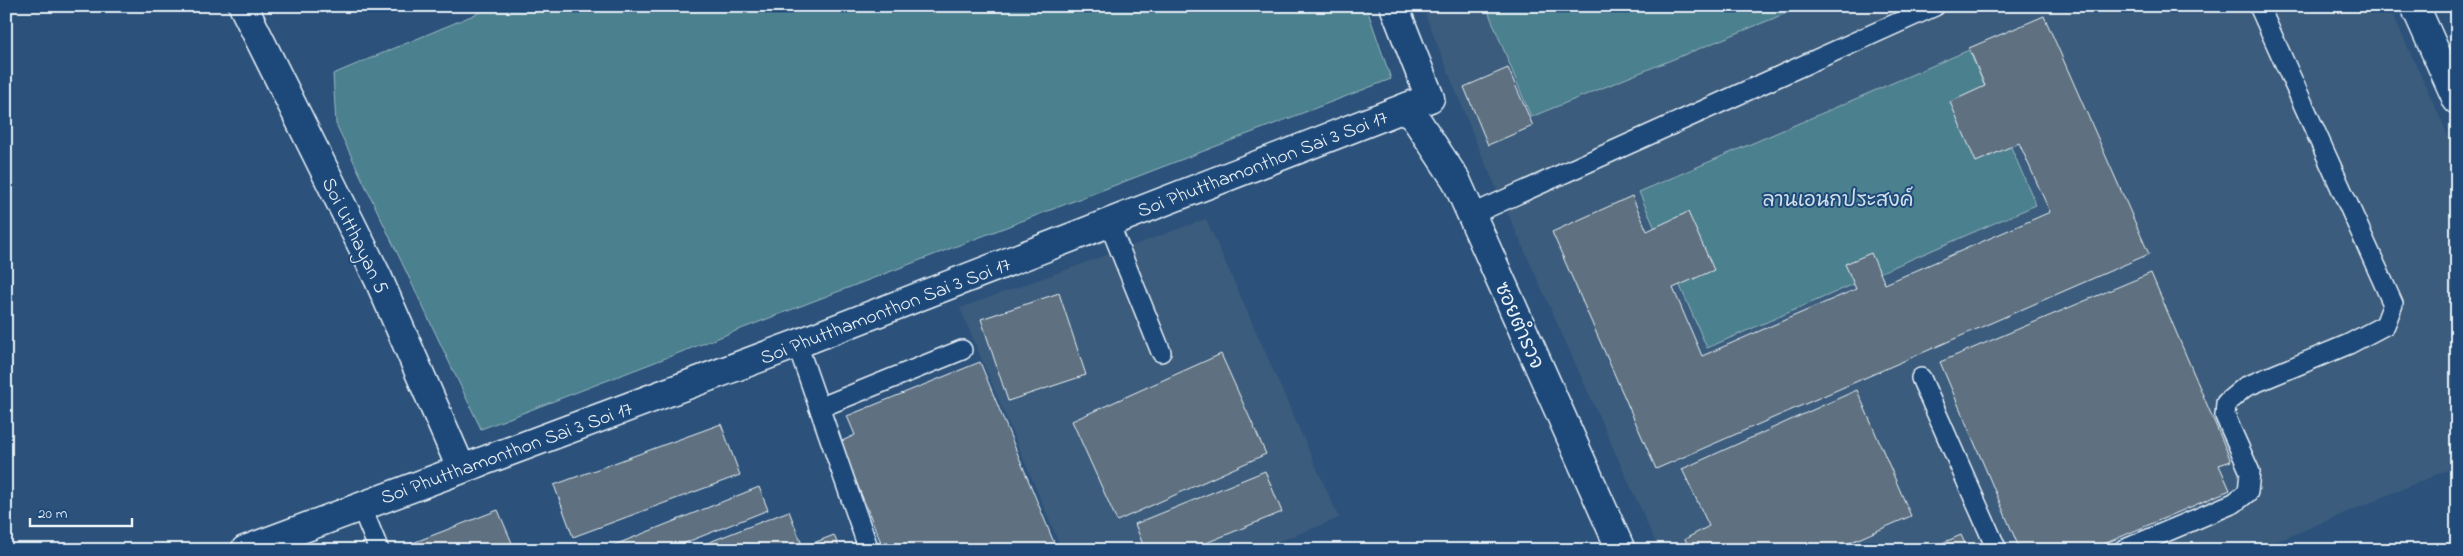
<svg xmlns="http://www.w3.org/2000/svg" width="2463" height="556" viewBox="0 0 2463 556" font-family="'Indie Flower','Playpen Sans Thai',sans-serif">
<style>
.built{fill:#3b5b7c}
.green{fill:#4b808e;stroke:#9ab8c3}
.building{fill:#5f7180;stroke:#e8f1f8}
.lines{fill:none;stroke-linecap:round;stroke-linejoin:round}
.service-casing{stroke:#e8f1f8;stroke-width:22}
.minor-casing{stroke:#e8f1f8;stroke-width:31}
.service{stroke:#1f4a7a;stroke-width:19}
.minor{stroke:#1f4a7a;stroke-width:28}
.labels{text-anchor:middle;stroke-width:4;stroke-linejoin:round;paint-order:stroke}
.street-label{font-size:20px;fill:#e8f1f8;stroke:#1f4a7a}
.park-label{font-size:20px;fill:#d0e0e8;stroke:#1f4a7a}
</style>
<rect width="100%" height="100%" fill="#2c527b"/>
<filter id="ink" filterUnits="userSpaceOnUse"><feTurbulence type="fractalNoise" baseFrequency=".02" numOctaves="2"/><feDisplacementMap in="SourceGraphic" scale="10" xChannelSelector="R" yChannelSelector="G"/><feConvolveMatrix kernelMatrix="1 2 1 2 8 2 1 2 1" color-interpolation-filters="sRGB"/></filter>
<g filter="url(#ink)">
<g class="built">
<path d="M1422,6H2389L2457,155V466L2257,550H1659L1478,147Z"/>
<path d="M1206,219L1339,518L1257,550H1062L960,308Z"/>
</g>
<g class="green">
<path d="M495,6H1366L1391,79L481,429L336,124L333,74Z"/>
<path d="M1486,6H1804L1531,117Z"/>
<path d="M1969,50L2036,205L1707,348L1639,192Z"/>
</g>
<g class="building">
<path d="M2044,16L2149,254L1656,469L1552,232L1632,196L1647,231L1688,212L1714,270L1673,288L1702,356L1856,289L1845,264L1871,253L1885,284L2050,212L2019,143L1976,162L1950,102L1985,86L1969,48Z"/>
<path d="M1508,68L1533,126L1488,145L1464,87Z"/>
<path d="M2151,273L2231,461L2219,465L2230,490L2090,550H2020L1940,362Z"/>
<path d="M1059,293L1086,375L1008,401L981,319Z"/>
<path d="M1221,354L1266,454L1117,521L1072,421Z"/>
<path d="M980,362L1057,550H884L840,442L855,435L847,416Z"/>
<path d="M1857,390L1911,516L1833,550H1690L1685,539L1709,526L1682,469Z"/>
<path d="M721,424L740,475L573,537L554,485Z"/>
<path d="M1265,471L1282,512L1189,550H1145L1135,524Z"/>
<path d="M759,487L768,510L667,550H602Z"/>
<path d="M498,510L515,550H412L410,544Z"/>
<path d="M789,511L803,547L834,535L840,550H689Z"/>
<path d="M1961,535L1968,550H1926Z"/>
</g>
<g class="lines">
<defs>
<g id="service">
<path d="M1471,215L1935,6"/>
<path d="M1109,223L1161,352"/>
<path d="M797,344L869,550"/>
<path d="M1921,378L1997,550"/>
<path d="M819,408L962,350"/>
<path d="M361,506L379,550"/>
<path d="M2123,550L2234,503L2248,492L2250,472L2225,416L2226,403L2245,387L2349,344L2385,325L2393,304L2259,6"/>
</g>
<g id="minor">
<path d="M243,6L378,278L461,468"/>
<path d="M2415,6L2457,100"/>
<path d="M1408,107L1456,180L1621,550"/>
<path d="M245,550L797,344L1430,98L1394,6"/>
</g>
</defs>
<use href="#service" class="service-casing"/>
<use href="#minor" class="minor-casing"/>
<use href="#service" class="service"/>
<use href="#minor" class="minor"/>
</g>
</g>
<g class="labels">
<g class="street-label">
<text transform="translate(1262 163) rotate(-21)" y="7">Soi Phutthamonthon Sai 3 Soi 17</text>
<text transform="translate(356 235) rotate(64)" y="7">Soi Utthayan 5</text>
<text transform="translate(885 310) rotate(-21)" y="7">Soi Phutthamonthon Sai 3 Soi 17</text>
<text transform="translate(1520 325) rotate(66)" y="7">ซอยตำรวจ</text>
<text transform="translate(506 452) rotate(-20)" y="7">Soi Phutthamonthon Sai 3 Soi 17</text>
</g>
<g class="park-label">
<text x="1838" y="206">ลานเอนกประสงค์</text>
</g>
</g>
<rect width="2463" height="556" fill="none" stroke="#1f4a7a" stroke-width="25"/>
<rect x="12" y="12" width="2438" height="531" fill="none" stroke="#e8f1f8" stroke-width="2" filter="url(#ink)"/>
<path d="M30 518v8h102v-8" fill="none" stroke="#e8f1f8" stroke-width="2.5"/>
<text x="38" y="518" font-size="15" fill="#e8f1f8" stroke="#1f4a7a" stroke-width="4" paint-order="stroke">20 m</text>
</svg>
